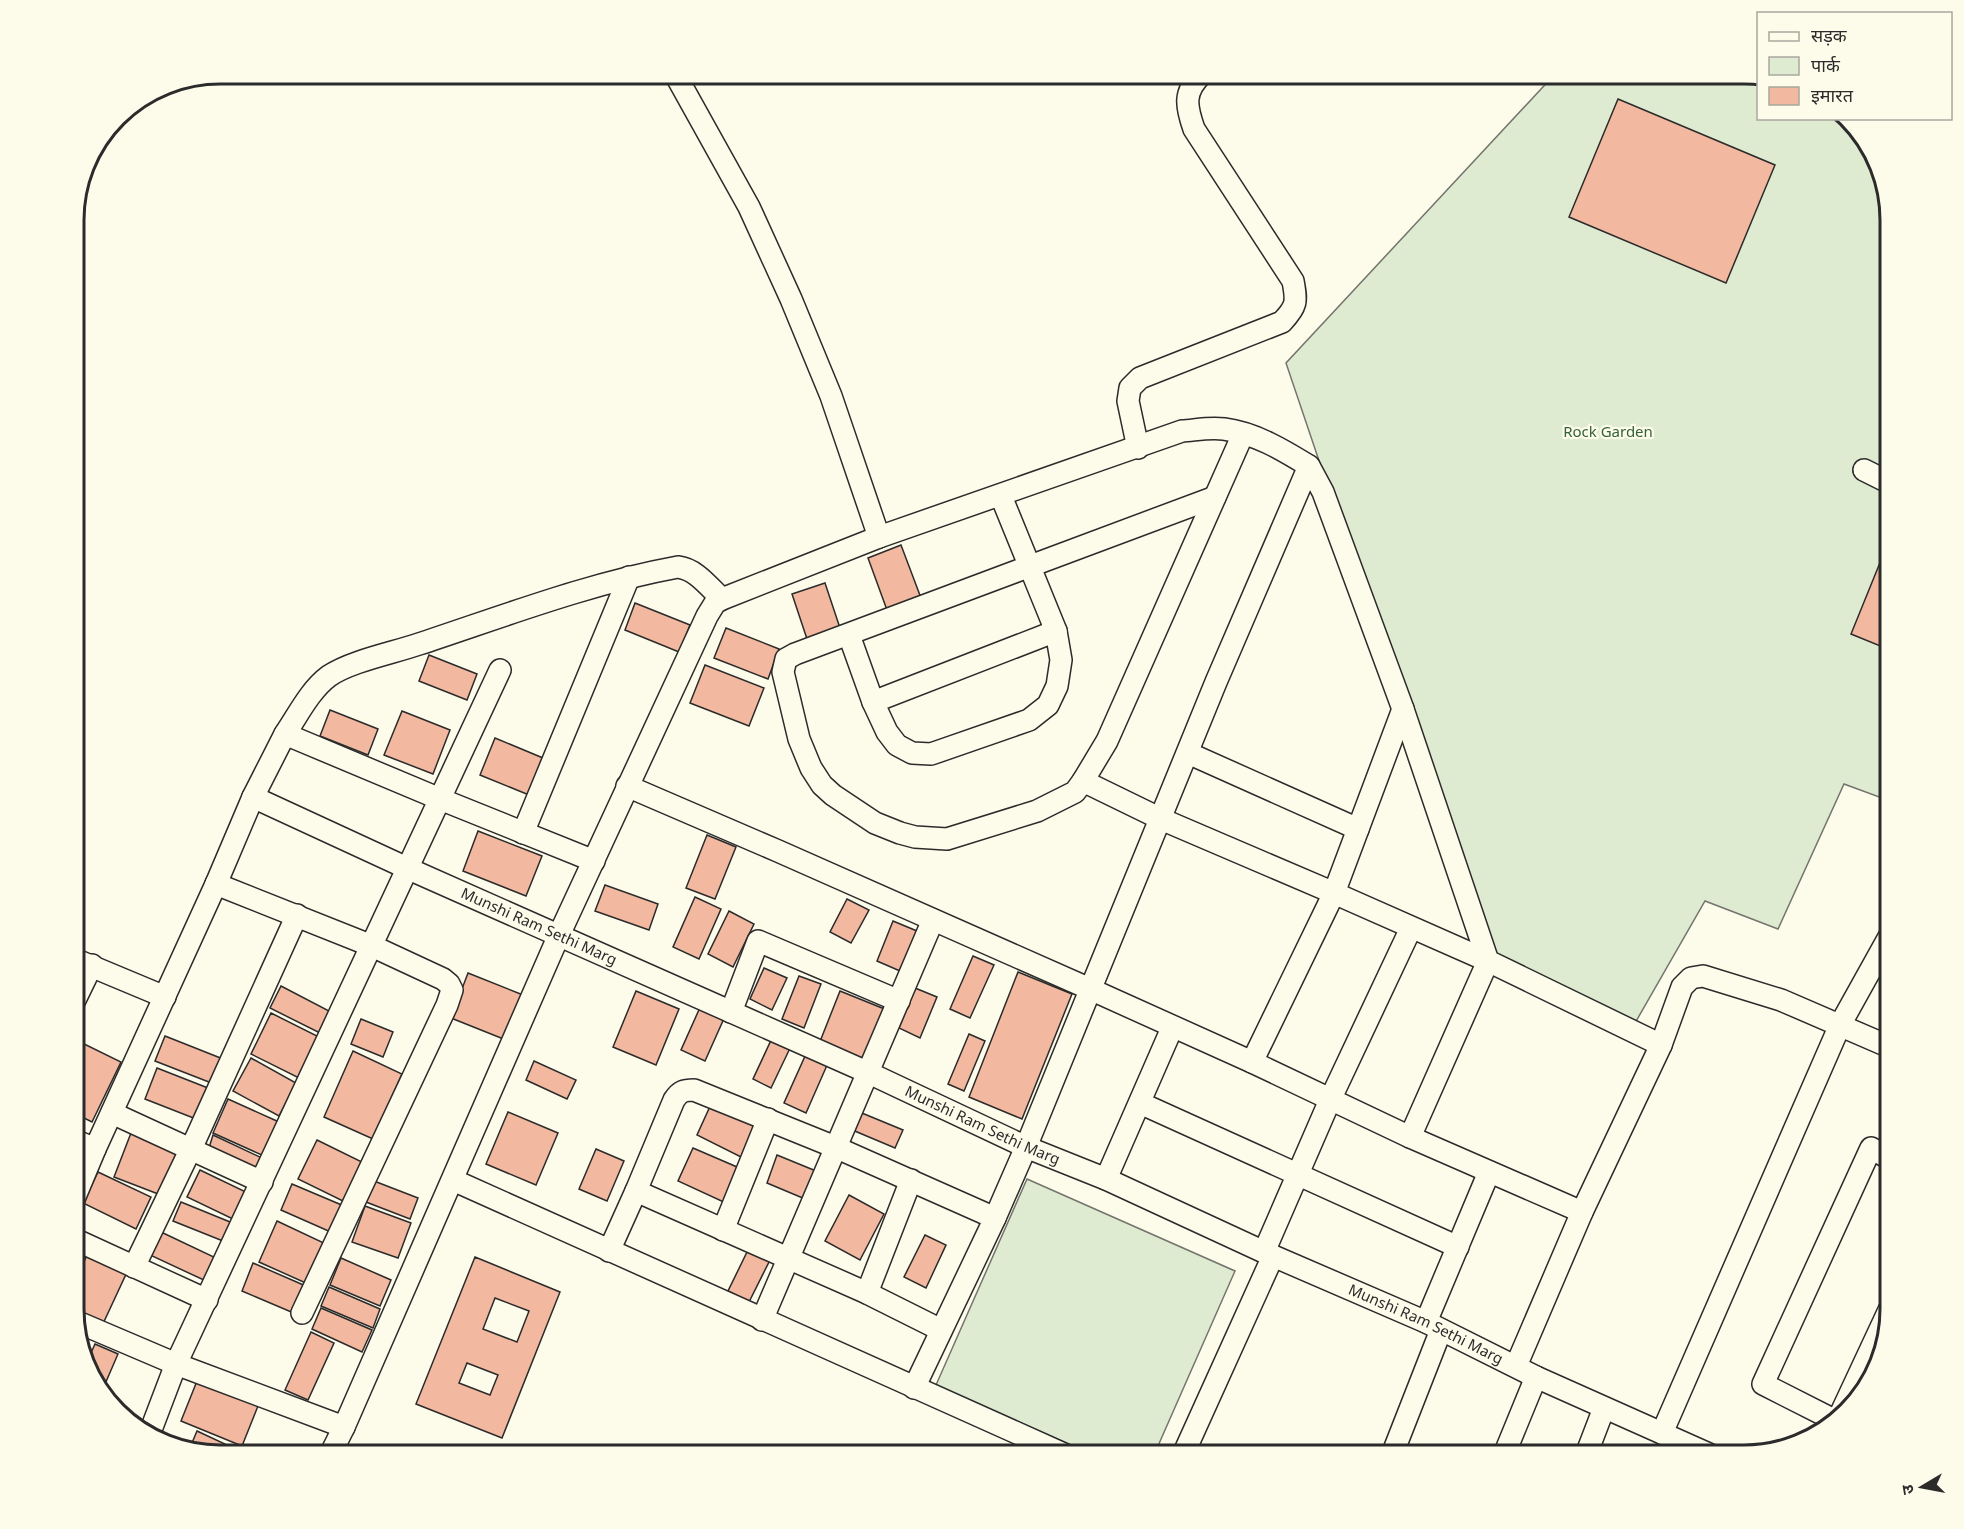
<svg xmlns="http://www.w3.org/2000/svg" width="1964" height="1529" viewBox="0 0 1964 1529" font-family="'Noto Sans','Noto Sans Devanagari',sans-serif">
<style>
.green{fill:#deebd1;stroke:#74746e;stroke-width:1.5}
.building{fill:#f2b8a0;stroke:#2b2b2b;stroke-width:1.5;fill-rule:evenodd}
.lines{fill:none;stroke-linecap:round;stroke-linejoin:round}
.minor-casing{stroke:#2b2b2b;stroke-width:24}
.minor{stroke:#fdfbea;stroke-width:21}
.labels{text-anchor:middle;stroke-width:4.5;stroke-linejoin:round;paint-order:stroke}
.park-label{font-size:15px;fill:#34623c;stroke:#fdfbea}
.street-label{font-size:15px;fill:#2b2b2b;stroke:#fdfbea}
.rim{fill:none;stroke:#2b2b2b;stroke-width:3}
</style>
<rect width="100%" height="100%" fill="#fdfbea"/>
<g class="green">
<path d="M1555,74H1744L1758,76V118L1845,119L1875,155L1890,220V801L1844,784L1778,929L1705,901L1627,1037L1488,961L1286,363Z"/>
<path d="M1027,1179L1235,1271L1154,1455H1093L936,1385Z"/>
</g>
<g class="building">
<path d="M1618,99L1775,165L1726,283L1569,217Z"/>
<path d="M1890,538V650L1851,634Z"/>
<path d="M901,545L921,598L887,610L868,558Z"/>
<path d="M825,583L842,634L809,645L792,594Z"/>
<path d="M635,603L690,625L679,652L625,630Z"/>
<path d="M726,628L779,649L768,679L714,658Z"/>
<path d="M429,655L477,674L467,700L419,681Z"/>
<path d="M705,665L764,688L749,726L690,703Z"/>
<path d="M330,710L378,729L368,755L320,736Z"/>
<path d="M402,711L450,730L433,774L384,755Z"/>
<path d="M495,738L543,758L529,795L480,775Z"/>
<path d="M478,831L542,856L526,896L463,871Z"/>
<path d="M707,835L736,847L715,899L686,888Z"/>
<path d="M605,885L658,904L649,930L595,911Z"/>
<path d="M695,897L721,909L699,959L673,947Z"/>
<path d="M847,899L869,910L851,943L830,932Z"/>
<path d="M729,911L754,924L733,967L708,954Z"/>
<path d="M893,921L917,931L900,971L877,961Z"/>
<path d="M973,956L994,965L970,1018L950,1009Z"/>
<path d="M764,968L787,978L772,1010L750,999Z"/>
<path d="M1018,972L1072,994L1022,1119L969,1097Z"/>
<path d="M468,973L523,995L506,1040L451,1018Z"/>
<path d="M799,976L821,984L804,1028L782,1019Z"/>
<path d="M281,986L331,1012L320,1033L270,1008Z"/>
<path d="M915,988L937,997L920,1038L899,1028Z"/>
<path d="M636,991L679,1009L656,1065L613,1047Z"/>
<path d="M840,991L887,1010L865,1063L819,1044Z"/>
<path d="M702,1003L726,1014L705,1061L681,1050Z"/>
<path d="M271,1013L323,1039L303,1080L251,1054Z"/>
<path d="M361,1019L393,1032L383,1057L351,1044Z"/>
<path d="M969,1034L985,1041L964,1091L948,1084Z"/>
<path d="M165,1036L223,1059L214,1084L155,1061Z"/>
<path d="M773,1036L792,1044L771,1088L753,1079Z"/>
<path d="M74,1039L121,1062L92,1122L74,1113Z"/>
<path d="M353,1051L402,1074L373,1139L324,1117Z"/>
<path d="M806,1054L828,1063L806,1113L784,1103Z"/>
<path d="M251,1058L296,1083L279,1116L233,1091Z"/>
<path d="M534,1061L576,1080L567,1099L526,1080Z"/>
<path d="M157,1068L208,1088L196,1119L145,1099Z"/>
<path d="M228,1099L279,1122L264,1156L213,1133Z"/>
<path d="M712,1102L757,1124L741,1157L697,1135Z"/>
<path d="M857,1111L903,1130L895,1148L850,1129Z"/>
<path d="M508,1112L558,1133L536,1185L486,1164Z"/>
<path d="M131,1133L183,1153L166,1197L114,1177Z"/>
<path d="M213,1135L264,1159L255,1175L208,1151Z"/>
<path d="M317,1140L366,1164L347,1203L298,1179Z"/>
<path d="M74,1148L82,1152L74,1170Z"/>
<path d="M693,1148L744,1170L728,1204L678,1181Z"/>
<path d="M596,1149L624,1161L607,1201L579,1189Z"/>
<path d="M777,1155L816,1171L805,1199L767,1183Z"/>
<path d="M200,1170L248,1193L235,1220L187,1197Z"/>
<path d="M98,1172L151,1197L136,1229L83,1203Z"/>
<path d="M374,1181L418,1198L410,1219L366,1202Z"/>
<path d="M292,1184L344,1206L333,1233L281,1210Z"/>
<path d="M849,1195L884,1214L860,1260L825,1241Z"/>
<path d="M181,1202L235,1224L228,1243L173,1221Z"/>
<path d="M365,1206L411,1223L398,1258L352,1242Z"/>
<path d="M277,1221L326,1244L308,1284L259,1262Z"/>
<path d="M161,1232L216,1258L206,1281L150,1255Z"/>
<path d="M925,1235L946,1245L926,1288L904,1277Z"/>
<path d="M748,1250L770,1260L749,1302L728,1291Z"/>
<path d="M89,1251L128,1270L101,1328L74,1315V1283Z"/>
<path d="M475,1257L560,1292L502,1438L416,1404ZM495,1298L529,1311L517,1342L483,1329ZM467,1363L498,1375L490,1395L459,1383Z"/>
<path d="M341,1258L391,1280L380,1306L330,1285Z"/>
<path d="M253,1263L308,1287L296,1314L242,1291Z"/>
<path d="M329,1287L380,1309L373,1328L321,1306Z"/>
<path d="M321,1308L372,1330L362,1352L312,1329Z"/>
<path d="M311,1332L334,1343L308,1400L285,1390Z"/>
<path d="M95,1344L118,1354L102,1391L89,1374L86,1364Z"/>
<path d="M197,1381L258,1406L242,1446L181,1421Z"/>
<path d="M197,1431L240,1451L238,1455H220L189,1450Z"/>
</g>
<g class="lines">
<defs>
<g id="minor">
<path d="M675,74L749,207L791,299L831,396L879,537"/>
<path d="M1243,434L1107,741L1083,781L1161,819L1334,893L1488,961L1410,1137"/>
<path d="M1138,448L1128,401L1130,388L1140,378L1282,322C1297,306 1297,302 1293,281L1194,129C1186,106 1183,92 1202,74"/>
<path d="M1309,466L1323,492L1403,709L1488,961L1661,1045"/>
<path d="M1864,470L1890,483"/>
<path d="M849,635L873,702L887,732L897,745L912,753L931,754L1029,720L1048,705L1057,686L1061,660L1056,631L1001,496"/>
<path d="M873,702L1056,631"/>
<path d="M285,734C298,715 310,690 329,676C351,661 393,653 419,644C504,616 590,583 678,567C696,569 709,587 722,599"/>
<path d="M1188,753L1358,829"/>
<path d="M1083,781L1075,792L1037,811L947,839L915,837L900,833L875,823L833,795L822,785L811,768L799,739L783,672L786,659L795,654L1215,497"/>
<path d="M627,786L778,851L1090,989L1252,1062L1410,1137L1582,1212"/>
<path id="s1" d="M253,797L409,869L869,1073L1026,1147L1106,1179L1264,1252L1426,1322L1536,1377L1711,1455"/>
<path d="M523,833L629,577"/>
<path d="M216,884L372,946L443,979L449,984L452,990L447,1005L302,1313"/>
<path d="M74,959L165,997"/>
<path d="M74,1002L92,965"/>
<path d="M731,1012L758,941L899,1001"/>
<path d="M1252,1062L1334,893L1403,709"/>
<path d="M1140,1103L1458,1247"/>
<path d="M112,1113L262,1182"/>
<path d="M95,1149L216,884L253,797L285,734L440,799L594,861"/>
<path d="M1106,1179L1172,1028"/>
<path d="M453,1180L1066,1455"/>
<path d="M636,1191L867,1293L941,1330"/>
<path d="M74,1199L95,1149L74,1140"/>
<path d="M723,1230L768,1119"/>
<path d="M74,1239L207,1300"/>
<path d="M609,1251L636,1191L674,1100C680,1091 684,1090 694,1090L835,1147L995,1218"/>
<path d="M1264,1252L1330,1100L1411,928"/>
<path d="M134,1267L196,1138L297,915"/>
<path d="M867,1293L911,1180"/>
<path d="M762,1320L933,920"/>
<path d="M75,1321L176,1364L344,1427L559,935L707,616L715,603L722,599L879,537L1182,431C1196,430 1210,427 1224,429C1255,433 1283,450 1309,466L1216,682L1026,1147L995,1218L914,1388"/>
<path d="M1426,1322L1489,1172"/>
<path d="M1516,1366L1582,1212L1661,1045L1682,987L1691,978L1703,976L1781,1000L1890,1047"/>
<path d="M1840,1415L1890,1308"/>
<path d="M1834,1420L1763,1384L1871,1148L1890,1159"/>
<path d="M1662,1433L1840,1025L1890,935"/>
<path d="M149,1435L176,1364L500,670"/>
<path d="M330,1455L344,1427"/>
<path d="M1183,1455L1273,1256"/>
<path d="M1392,1455L1441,1330"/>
<path d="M1504,1455L1536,1377"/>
<path d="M1586,1455L1604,1408"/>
</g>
</defs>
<use href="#minor" class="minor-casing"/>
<use href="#minor" class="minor"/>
</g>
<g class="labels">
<g class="park-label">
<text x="1608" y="437">Rock Garden</text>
</g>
<g class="street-label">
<text dy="5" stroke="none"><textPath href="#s1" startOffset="314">Munshi Ram Sethi Marg</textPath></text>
<text dy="5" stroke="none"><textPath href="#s1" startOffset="800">Munshi Ram Sethi Marg</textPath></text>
<text dy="5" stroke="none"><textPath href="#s1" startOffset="1286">Munshi Ram Sethi Marg</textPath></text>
</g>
</g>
<path d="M0 0H1964V1529H0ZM220 84H1744A136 136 0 0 1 1880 220V1309A136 136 0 0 1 1744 1445H220A136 136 0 0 1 84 1309V220A136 136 0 0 1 220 84Z" fill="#fdfbea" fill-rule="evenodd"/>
<path class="rim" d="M220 84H1744A136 136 0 0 1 1880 220V1309A136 136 0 0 1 1744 1445H220A136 136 0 0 1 84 1309V220A136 136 0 0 1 220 84Z"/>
<rect x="1757" y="12" width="195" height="108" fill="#fdfbea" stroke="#a9a89e" stroke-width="1.5"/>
<rect x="1769" y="32" width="30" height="9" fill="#fdfbea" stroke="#a9a89e" stroke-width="1.5"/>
<text x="1811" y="42" font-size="18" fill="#2b2b2b">सड़क</text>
<rect x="1769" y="57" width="30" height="18" fill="#deebd1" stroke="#a9a89e" stroke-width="1.5"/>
<text x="1811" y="72" font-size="18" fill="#2b2b2b">पार्क</text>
<rect x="1769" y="87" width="30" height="18" fill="#f2b8a0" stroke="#a9a89e" stroke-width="1.5"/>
<text x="1811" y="102" font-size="18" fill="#2b2b2b">इमारत</text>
<g transform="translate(1922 1487) rotate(260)" stroke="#fdfbea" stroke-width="4.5" paint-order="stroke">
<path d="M0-4.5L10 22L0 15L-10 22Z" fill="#2b2b2b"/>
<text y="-9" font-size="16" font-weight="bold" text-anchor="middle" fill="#2b2b2b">उ</text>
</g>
</svg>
